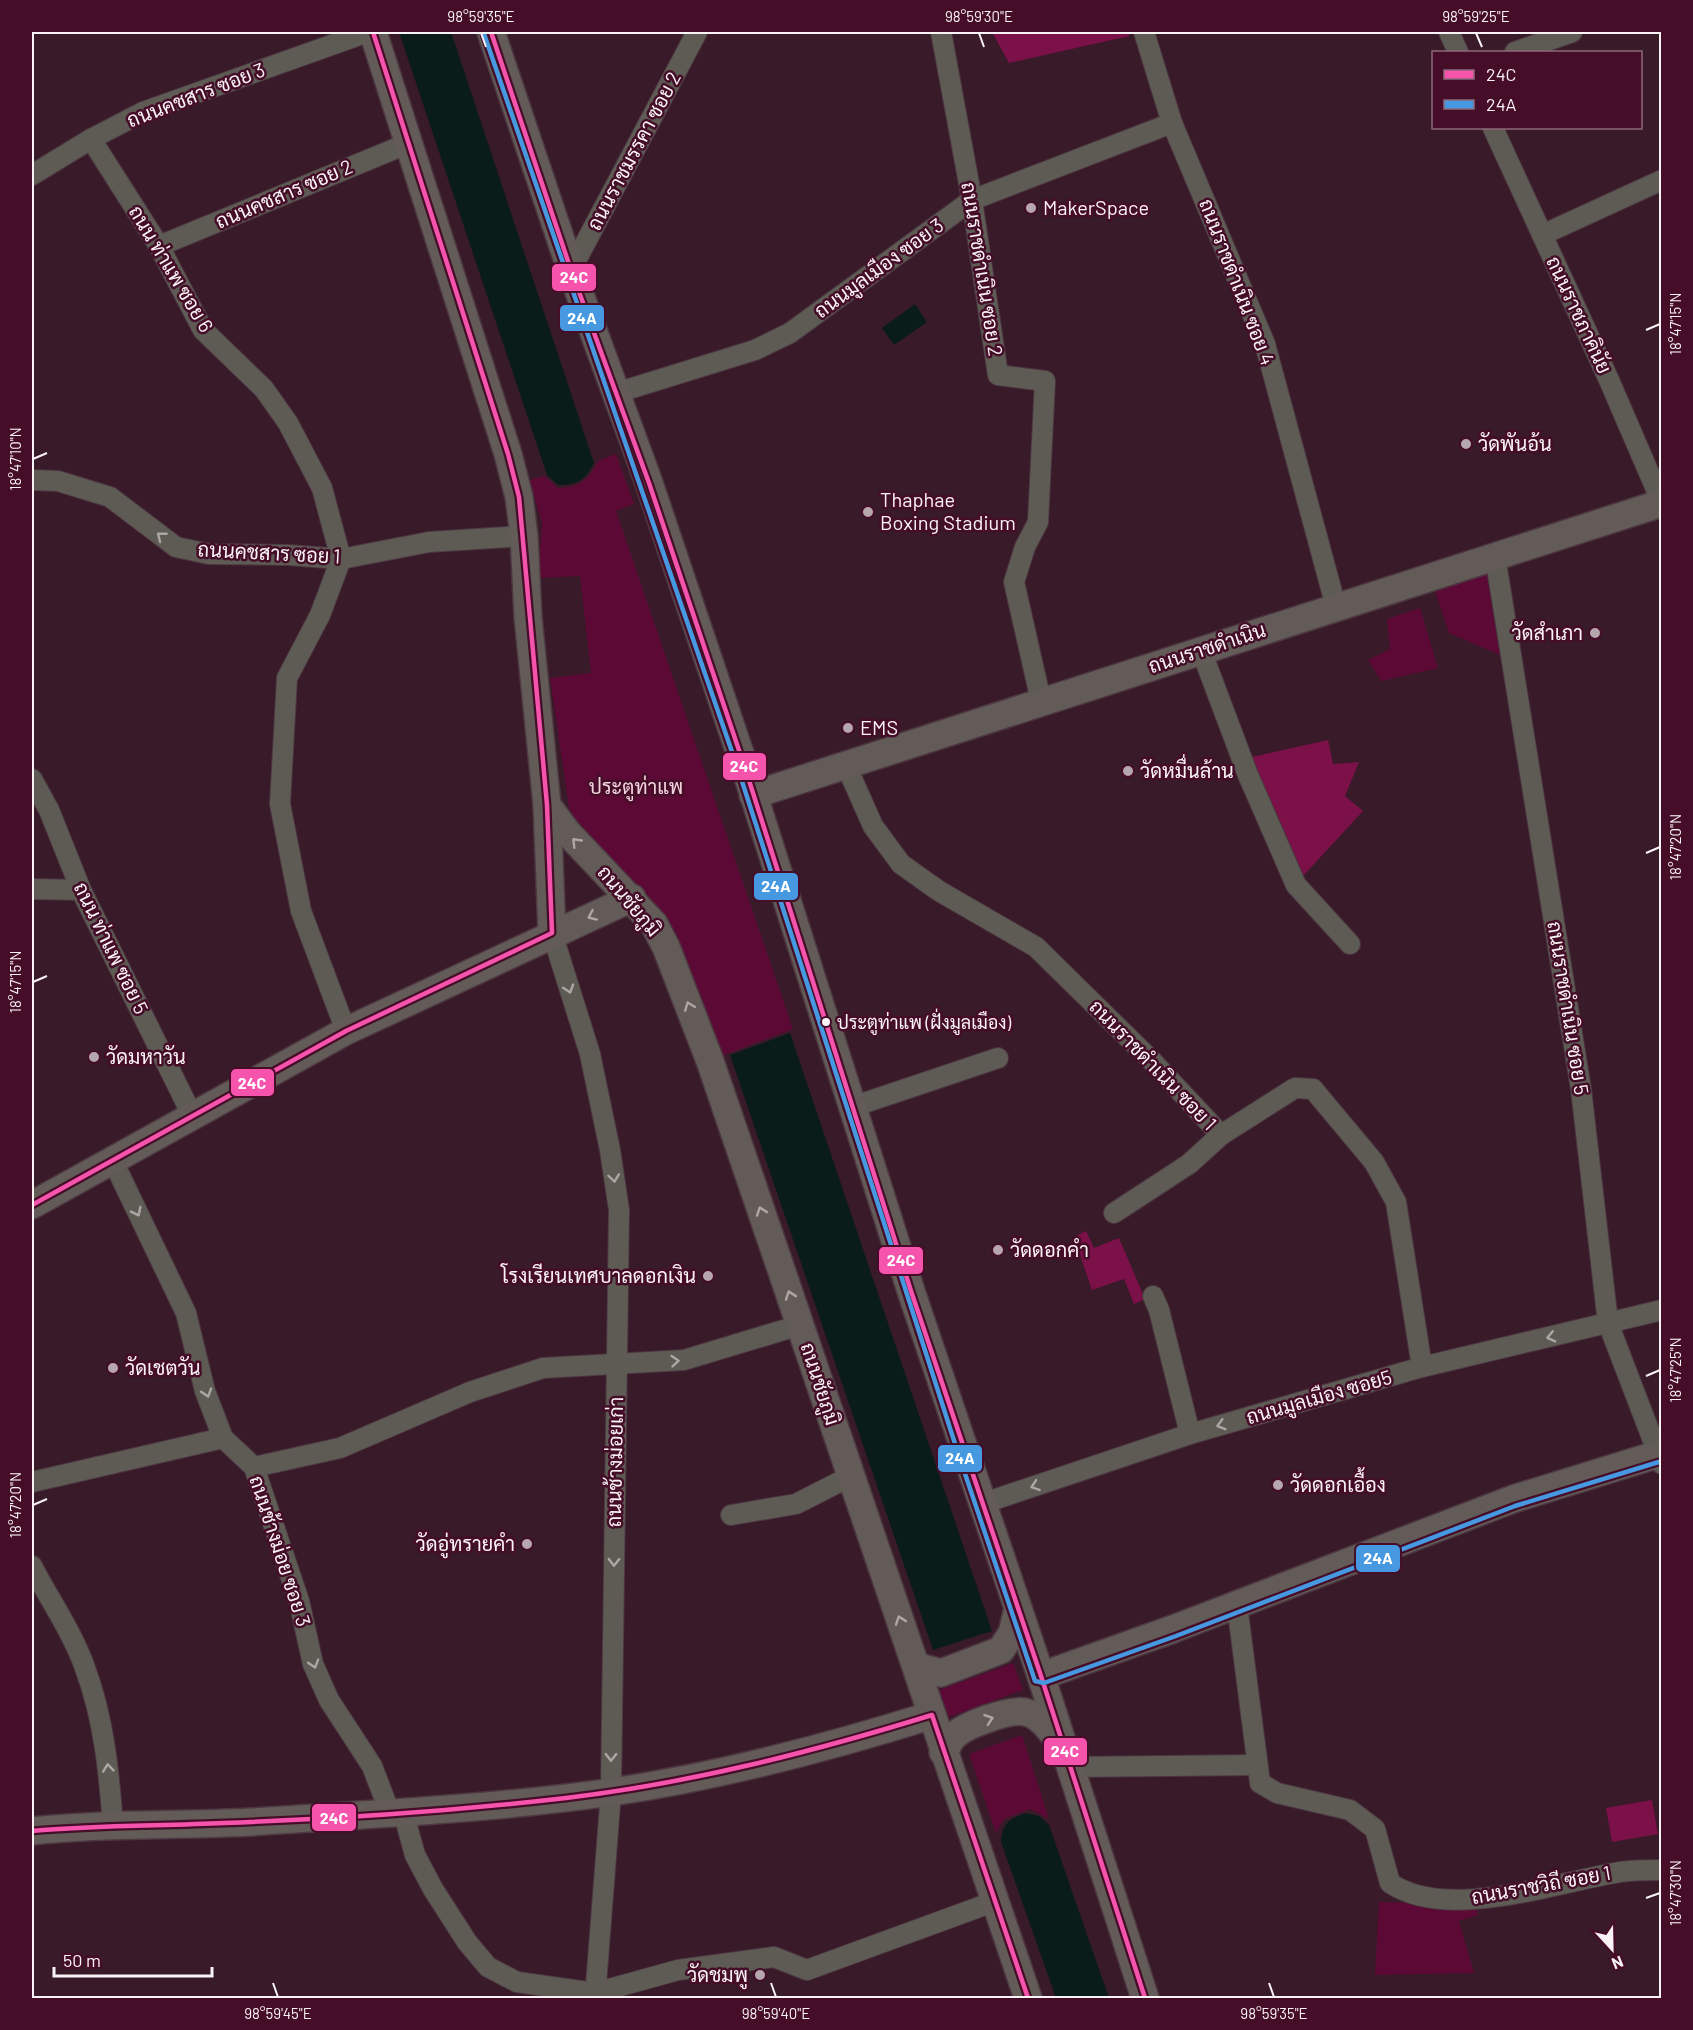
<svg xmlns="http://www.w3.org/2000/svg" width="1693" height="2030" viewBox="0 0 1693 2030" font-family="Barlow,Sarabun,sans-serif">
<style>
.green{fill:#5c0a35}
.forest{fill:#7c1049}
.water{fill:#0a1c19}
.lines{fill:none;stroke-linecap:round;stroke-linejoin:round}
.street-casing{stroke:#4d3741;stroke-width:22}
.secondary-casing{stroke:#4d3741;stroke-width:30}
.street{stroke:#5d5b54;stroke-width:20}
.secondary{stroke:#625b57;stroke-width:27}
.bus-1-casing{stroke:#450d28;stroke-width:9}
.bus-2-casing{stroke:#450d28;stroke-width:9}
.bus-1{stroke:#f653ac;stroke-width:4.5}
.bus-2{stroke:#4699e1;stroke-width:4.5}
.oneway{stroke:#aca7a4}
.oneway2{stroke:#aea7a6}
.ticks{fill:none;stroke:#faf3f5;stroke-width:2}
.poi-dot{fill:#b6a7ae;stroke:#450d28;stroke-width:2}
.bus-dot{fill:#faf3f5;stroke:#450d28;stroke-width:2}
.labels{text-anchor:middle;stroke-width:5;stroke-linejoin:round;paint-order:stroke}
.bus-label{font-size:18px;fill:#faf3f5;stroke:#450d28;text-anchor:start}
.street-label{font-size:20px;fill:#faf3f5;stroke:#450d28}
.poi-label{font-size:20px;fill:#faf3f5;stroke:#450d28;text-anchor:start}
.park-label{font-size:20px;fill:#f2d3dd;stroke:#450d28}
.line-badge{stroke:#450d28;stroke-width:2}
.badge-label{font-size:16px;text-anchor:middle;font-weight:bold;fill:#fff}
.neatline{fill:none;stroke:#faf3f5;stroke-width:2}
.ticks-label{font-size:15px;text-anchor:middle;fill:#faf3f5}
</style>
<rect width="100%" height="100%" fill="#381a29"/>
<g class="green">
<path d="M616,454L634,504L616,511L793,1029L719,1057L668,918L581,833L569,808L550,678L591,673L580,576L538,578L542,523L529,480L544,476L558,488C580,487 588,481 598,461Z"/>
<path d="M1486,570L1500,655L1449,633L1434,588Z"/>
<path d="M1420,608L1438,668L1381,681L1368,660L1390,649L1387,619Z"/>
<path d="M1013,1663L1023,1690L949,1717L939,1690Z"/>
<path d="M1022,1735L1049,1819L1030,1809L1004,1819L996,1833L969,1754Z"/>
<path d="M1379,1902L1474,1904L1478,1915L1459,1921L1474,1973L1375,1975Z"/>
</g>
<g class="forest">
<path d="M992,32H1130L1129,36L1009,63Z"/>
<path d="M1328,740L1333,764L1359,762L1345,796L1363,811L1303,876L1248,758Z"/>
<path d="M1086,1231L1094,1248L1119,1238L1145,1299L1134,1304L1124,1279L1092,1290L1074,1237Z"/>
<path d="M1652,1800L1658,1834L1612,1842L1606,1808Z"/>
</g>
<g class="water">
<path d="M399,32H451L594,463C586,480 577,485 558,485L547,475Z"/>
<path d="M915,304L927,322L894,345L882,328Z"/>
<path d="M790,1033L992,1631L933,1650L730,1055Z"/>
<path d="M1026,1813L1039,1816L1049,1825L1109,1998H1056L1001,1842C1002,1823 1009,1819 1026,1813Z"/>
</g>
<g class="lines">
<defs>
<g id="street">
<path d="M941,32L972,200L998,375L1045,381L1038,522L1025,547L1014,582L1041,701"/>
<path d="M1144,32L1172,123L1265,344L1336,607"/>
<path d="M1449,32L1458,52"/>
<path d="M1515,52L1572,32"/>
<path d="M1493,128L1609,380L1662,503"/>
<path d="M91,139L159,246L203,330L264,389L288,423L322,488L341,559L320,615L287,678L280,804L301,911L346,1031"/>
<path d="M32,175L91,139L143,112L368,32"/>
<path d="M1542,235L1662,180"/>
<path d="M159,246L409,143"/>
<path d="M571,270L697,32"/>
<path d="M616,393L755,350L790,333L972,200L1172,123"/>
<path d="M32,480L58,481L110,497L176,547L209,554L288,555L341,559L429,542L524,536"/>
<path d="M1495,556L1581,1089L1608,1323L1662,1464"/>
<path d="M1201,650L1248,775L1296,885L1350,944"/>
<path d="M845,763L873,826L901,864L939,891L1036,947L1152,1061L1221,1135"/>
<path d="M32,779L49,810L81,890L192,1115"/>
<path d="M32,889L81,890"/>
<path d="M552,933L590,1054L610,1150L619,1210L611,1792L595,1998"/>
<path d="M852,1107L998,1058"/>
<path d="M112,1159L186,1313L205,1391L223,1438L254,1467L299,1601L313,1664L329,1700L372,1766L390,1813"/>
<path d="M1114,1213L1189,1164L1221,1135L1295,1088L1313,1089L1374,1162L1396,1202L1422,1367"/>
<path d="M1153,1296L1159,1310L1190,1434"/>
<path d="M254,1467L340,1448L470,1392L543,1368L684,1360L800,1325"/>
<path d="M32,1482L223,1438"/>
<path d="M981,1504L1190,1434L1422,1367L1662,1310"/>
<path d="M731,1515L796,1504L851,1476"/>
<path d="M32,1566C49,1599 73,1633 85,1668C104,1719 109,1772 113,1826"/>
<path d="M1237,1605L1260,1783L1277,1793L1350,1810L1375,1829L1390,1883C1447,1922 1556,1882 1620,1872C1633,1870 1648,1870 1662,1870"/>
<path d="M1070,1767L1257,1765"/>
<path d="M406,1811L407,1826L415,1855L433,1889L467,1942L488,1967L517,1982L595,1993L678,1970L774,1957L807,1970L993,1902"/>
</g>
<g id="secondary">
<path d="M373,32L508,454L519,497L524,536L528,617L547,805L552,933"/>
<path d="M491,32L571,270L649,483L747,774L911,1291L1041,1676L1145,1998"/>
<path d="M753,795L1662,503"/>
<path d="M547,805L567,832L654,924L666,947L710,1061L780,1266L1028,1998"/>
<path d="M32,1205L346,1031L632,898"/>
<path d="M916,1666L941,1673L1001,1650L1012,1633L1018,1609"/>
<path d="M1041,1676L1173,1629L1513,1499L1662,1453"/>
<path d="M943,1752C947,1747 950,1740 954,1736C965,1725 1009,1709 1025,1712C1040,1715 1051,1731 1060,1743"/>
<path d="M32,1831C104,1823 178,1826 251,1822C371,1814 492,1809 612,1792C721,1776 827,1748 932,1715"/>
</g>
</defs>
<use href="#street" class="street-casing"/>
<use href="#secondary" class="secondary-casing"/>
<use href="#street" class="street"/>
<use href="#secondary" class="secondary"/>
<defs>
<g id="bus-1">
<path d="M491,32L571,270L649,483L747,774L911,1291L1041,1676L1145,1998"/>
<path d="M32,1205L346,1031L552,933L547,805L519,497L508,454L373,32"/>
<path d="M32,1831C96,1825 160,1826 224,1823C338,1819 453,1811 566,1798C691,1783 812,1752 932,1715L1028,1998"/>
</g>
<path id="bus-2" d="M484,34L740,775L958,1453L1035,1681L1044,1683L1176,1636L1515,1506L1662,1461"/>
</defs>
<use href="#bus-1" class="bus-1-casing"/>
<use href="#bus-2" class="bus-2-casing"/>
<use href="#bus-1" class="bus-1"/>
<use href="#bus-2" class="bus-2"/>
</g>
<defs><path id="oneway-chevron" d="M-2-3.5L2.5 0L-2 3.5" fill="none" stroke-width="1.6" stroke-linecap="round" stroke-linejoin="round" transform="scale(1.5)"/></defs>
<g class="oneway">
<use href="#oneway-chevron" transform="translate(161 536) rotate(-142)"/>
<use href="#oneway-chevron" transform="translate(569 989) rotate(72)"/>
<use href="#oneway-chevron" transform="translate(614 1178) rotate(82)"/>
<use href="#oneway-chevron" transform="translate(137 1212) rotate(64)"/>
<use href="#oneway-chevron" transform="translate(1551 1337) rotate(167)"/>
<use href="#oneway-chevron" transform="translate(675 1361) rotate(-5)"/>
<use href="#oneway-chevron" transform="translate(207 1393) rotate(72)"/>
<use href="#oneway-chevron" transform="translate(1221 1425) rotate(164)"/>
<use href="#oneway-chevron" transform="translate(1035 1486) rotate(161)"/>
<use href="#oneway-chevron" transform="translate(614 1562) rotate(91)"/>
<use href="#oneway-chevron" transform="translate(314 1664) rotate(73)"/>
<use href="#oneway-chevron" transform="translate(611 1757) rotate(91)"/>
<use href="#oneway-chevron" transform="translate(108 1768) rotate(-96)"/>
</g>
<g class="oneway2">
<use href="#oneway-chevron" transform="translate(576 842) rotate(-134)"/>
<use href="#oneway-chevron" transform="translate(592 916) rotate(156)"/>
<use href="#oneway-chevron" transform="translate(689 1006) rotate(-111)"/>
<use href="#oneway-chevron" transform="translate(761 1211) rotate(-109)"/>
<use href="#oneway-chevron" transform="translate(790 1295) rotate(-109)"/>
<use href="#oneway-chevron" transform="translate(900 1620) rotate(-109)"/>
<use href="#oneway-chevron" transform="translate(989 1719) rotate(-19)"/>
</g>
<path class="ticks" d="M481,33L486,47M979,33L984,47M1476,33L1482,47M1646,330L1660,324M33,459L47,453M1646,853L1660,847M33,982L47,976M1646,1376L1660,1370M33,1505L47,1499M1646,1898L1660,1893M273,1983L278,1997M771,1983L776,1997M1269,1983L1274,1997"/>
<g class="poi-dot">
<circle cx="1031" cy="208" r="6"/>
<circle cx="1466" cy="444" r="6"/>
<circle cx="868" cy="512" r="6"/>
<circle cx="1595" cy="633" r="6"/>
<circle cx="848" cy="728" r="6"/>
<circle cx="1128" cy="771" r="6"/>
<circle cx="94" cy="1057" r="6"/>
<circle cx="998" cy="1250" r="6"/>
<circle cx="708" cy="1276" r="6"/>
<circle cx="113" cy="1368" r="6"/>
<circle cx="1278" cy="1485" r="6"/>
<circle cx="527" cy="1544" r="6"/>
<circle cx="760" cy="1975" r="6"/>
</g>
<circle class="bus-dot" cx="826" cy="1022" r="5"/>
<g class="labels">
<g class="bus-label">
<text x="837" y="1029">ประตูท่าแพ (ฝั่งมูลเมือง)</text>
</g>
<g class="street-label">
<text transform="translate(196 95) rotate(-21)" y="7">ถนนคชสาร ซอย 3</text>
<text transform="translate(634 151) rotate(-62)" y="7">ถนนราชมรรคา ซอย 2</text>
<text transform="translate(284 194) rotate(-23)" y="7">ถนนคชสาร ซอย 2</text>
<text transform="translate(879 268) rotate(-36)" y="7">ถนนมูลเมือง ซอย 3</text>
<text transform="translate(171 269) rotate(59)" y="7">ถนน ท่าแพ ซอย 6</text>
<text transform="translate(982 269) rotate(81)" y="7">ถนนราชดำเนิน ซอย 2</text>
<text transform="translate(1237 282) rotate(69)" y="7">ถนนราชดำเนิน ซอย 4</text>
<text transform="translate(1579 315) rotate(65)" y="7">ถนนราชภาคินัย</text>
<text transform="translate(269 553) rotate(3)" y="7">ถนนคชสาร ซอย 1</text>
<text transform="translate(1207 648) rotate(-18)" y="7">ถนนราชดำเนิน</text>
<text transform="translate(629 901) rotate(50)" y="7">ถนนชัยภูมิ</text>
<text transform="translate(111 948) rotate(64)" y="7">ถนน ท่าแพ ซอย 5</text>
<text transform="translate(1568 1008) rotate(81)" y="7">ถนนราชดำเนิน ซอย 5</text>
<text transform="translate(1153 1065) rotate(46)" y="7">ถนนราชดำเนิน ซอย 1</text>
<text transform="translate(820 1384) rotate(72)" y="7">ถนนชัยภูมิ</text>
<text transform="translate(1319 1397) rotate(-16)" y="7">ถนนมูลเมือง ซอย5</text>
<text transform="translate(615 1462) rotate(-89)" y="7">ถนนช้างม่อยเก่า</text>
<text transform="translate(280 1551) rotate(72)" y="7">ถนนช้างม่อย ซอย 3</text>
<text transform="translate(1541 1885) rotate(-10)" y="7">ถนนราชวิถี ซอย 1</text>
</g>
<g class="poi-label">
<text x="1043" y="215">MakerSpace</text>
<text x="1478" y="451">วัดพันอ้น</text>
<text x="880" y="507">Thaphae<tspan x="880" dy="23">Boxing Stadium</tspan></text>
<text x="1583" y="640" text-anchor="end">วัดสำเภา</text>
<text x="860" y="735">EMS</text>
<text x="1140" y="778">วัดหมื่นล้าน</text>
<text x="106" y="1064">วัดมหาวัน</text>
<text x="1010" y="1257">วัดดอกคำ</text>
<text x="696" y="1283" text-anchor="end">โรงเรียนเทศบาลดอกเงิน</text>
<text x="125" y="1375">วัดเชตวัน</text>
<text x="1290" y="1492">วัดดอกเอื้อง</text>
<text x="515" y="1551" text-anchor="end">วัดอู่ทรายคำ</text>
<text x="748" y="1982" text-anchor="end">วัดชมพู</text>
</g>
<g class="park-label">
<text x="636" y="794">ประตูท่าแพ</text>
</g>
</g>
<g class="line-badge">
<rect x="551" y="263" width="46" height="29" rx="6" fill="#f653ac"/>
<rect x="559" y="304" width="46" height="28" rx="6" fill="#4699e1"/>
<rect x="722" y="752" width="45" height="29" rx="6" fill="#f653ac"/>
<rect x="753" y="872" width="46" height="29" rx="6" fill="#4699e1"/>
<rect x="230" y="1068" width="45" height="29" rx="6" fill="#f653ac"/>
<rect x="878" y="1246" width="46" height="29" rx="6" fill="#f653ac"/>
<rect x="937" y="1444" width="46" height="29" rx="6" fill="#4699e1"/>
<rect x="1355" y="1544" width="46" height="29" rx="6" fill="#4699e1"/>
<rect x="1043" y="1737" width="45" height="29" rx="6" fill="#f653ac"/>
<rect x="311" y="1803" width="46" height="29" rx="6" fill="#f653ac"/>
</g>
<g class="badge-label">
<text x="574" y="283">24C</text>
<text x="582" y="324">24A</text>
<text x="744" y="772">24C</text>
<text x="776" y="892">24A</text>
<text x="252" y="1089">24C</text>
<text x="901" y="1266">24C</text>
<text x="960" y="1464">24A</text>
<text x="1378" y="1564">24A</text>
<text x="1065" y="1757">24C</text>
<text x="334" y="1824">24C</text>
</g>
<rect width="1693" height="2030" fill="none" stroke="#450d28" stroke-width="66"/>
<rect x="1432" y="51" width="210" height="78" fill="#450d28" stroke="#8d697a" stroke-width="1.5"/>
<rect x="1444" y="70" width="30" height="9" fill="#f653ac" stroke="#8d697a" stroke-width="1.5"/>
<text x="1486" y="81" font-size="18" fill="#faf3f5">24C</text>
<rect x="1444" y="100" width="30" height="9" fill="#4699e1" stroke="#8d697a" stroke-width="1.5"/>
<text x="1486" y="111" font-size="18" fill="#faf3f5">24A</text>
<g transform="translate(1612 1949) rotate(158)" stroke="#450d28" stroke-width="4.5" paint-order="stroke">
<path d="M0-4.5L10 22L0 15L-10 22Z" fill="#faf3f5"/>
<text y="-9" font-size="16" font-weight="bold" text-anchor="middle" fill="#faf3f5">N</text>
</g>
<path d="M54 1967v9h158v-9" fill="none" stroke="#faf3f5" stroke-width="3"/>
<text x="63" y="1967" font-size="18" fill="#faf3f5" stroke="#450d28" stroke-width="4.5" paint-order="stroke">50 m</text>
<rect x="33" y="33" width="1627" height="1964" class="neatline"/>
<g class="ticks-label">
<text x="481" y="22">98°59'35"E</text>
<text x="979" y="22">98°59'30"E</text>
<text x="1476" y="22">98°59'25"E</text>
<text transform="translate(1676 324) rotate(-90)" y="5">18°47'15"N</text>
<text transform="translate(16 459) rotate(-90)" y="5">18°47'10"N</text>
<text transform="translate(1676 847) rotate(-90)" y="5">18°47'20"N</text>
<text transform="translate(16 982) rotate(-90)" y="5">18°47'15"N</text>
<text transform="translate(1676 1370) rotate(-90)" y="5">18°47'25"N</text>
<text transform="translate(16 1505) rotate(-90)" y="5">18°47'20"N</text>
<text transform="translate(1676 1893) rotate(-90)" y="5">18°47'30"N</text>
<text x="278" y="2019">98°59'45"E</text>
<text x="776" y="2019">98°59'40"E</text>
<text x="1274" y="2019">98°59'35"E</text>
</g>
</svg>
